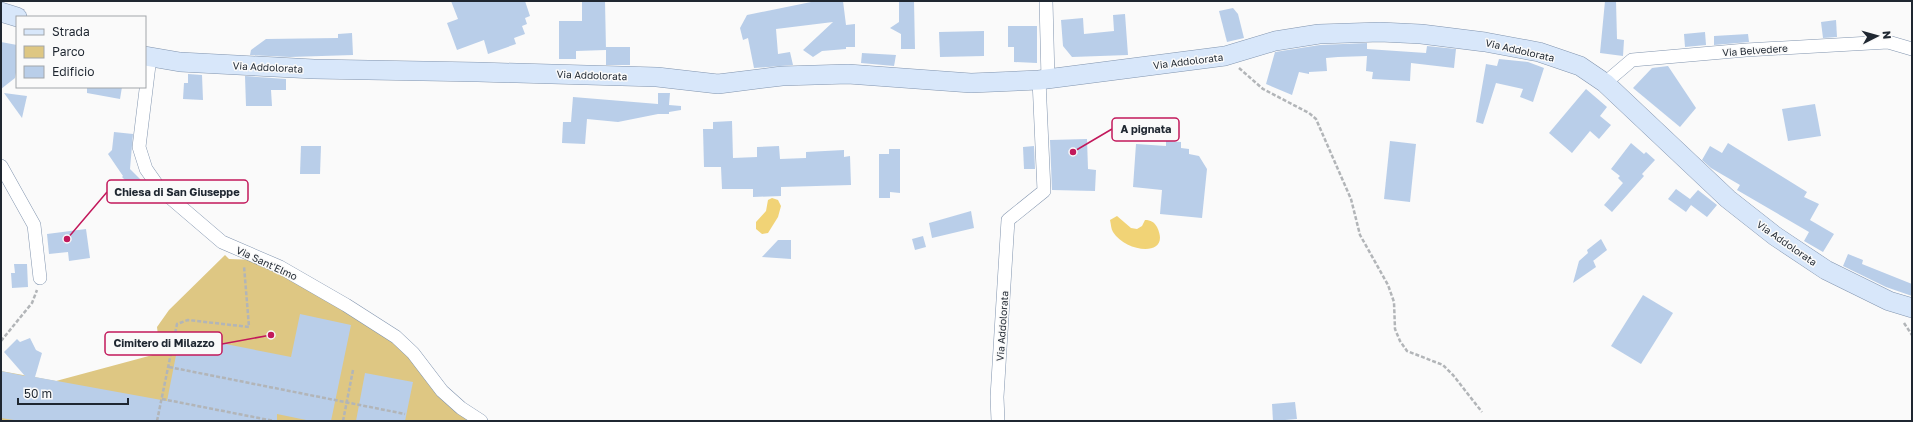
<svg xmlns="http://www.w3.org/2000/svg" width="1913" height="422" viewBox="0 0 1913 422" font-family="'Golos Text',sans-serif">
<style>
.green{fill:#dec783}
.water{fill:#f1d376}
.building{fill:#b9cee9}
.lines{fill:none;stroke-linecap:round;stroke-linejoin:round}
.street-casing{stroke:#8194ae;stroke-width:14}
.secondary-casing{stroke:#8194ae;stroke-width:20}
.path{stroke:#b2b5b8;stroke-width:2.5;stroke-dasharray:4 2;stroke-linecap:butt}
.street{stroke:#fff;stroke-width:13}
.secondary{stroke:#d8e7fa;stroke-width:19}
.labels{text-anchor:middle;stroke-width:3;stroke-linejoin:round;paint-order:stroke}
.street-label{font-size:10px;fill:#1f2731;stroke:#fafafa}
.leader{fill:none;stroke:#c2185b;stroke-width:1.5}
.callout-dot{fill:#c2185b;stroke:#fafafa;stroke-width:1.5}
.callout{fill:#fafafa;stroke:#c2185b;stroke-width:1.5}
.callout-label{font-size:11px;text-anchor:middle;font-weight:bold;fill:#1f2731}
</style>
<rect width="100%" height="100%" fill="#fafafa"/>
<path class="green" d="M225,255L229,259L255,260L298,282L395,342L474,421H1V371L56,381L160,353L157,327L169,310Z"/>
<g class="water">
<path d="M772,198L778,200L781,206L778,217L768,233L762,234L756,229V222L766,211L768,200Z"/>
<path d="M1117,216L1131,228L1137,229L1142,226L1145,220C1151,220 1154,222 1157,227C1172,258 1126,253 1113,232C1111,229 1111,224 1110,220Z"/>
</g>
<g class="building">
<path d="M451,1H525L530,16L525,18L527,24L522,26L525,34L514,38L516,44L488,54L484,40L457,50L447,23L458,19Z"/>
<path d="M582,1H605L606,50L576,51V59H559V21H582Z"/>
<path d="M816,1L825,2L843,1L846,25L855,24V47H846V49L822,51L813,57L803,50L833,22L776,29L778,54L790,52L793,65L754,68L748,38L743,40L740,28L747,15Z"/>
<path d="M899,1H914L915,49H901V34L890,28L899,22Z"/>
<path d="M1605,1H1616L1617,39L1624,40L1623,56L1600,53Z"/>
<path d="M1233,8L1238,14L1244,38L1227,42L1219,11Z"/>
<path d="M1125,14L1128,55L1072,57L1063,46L1061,20L1083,18L1084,34L1114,31L1113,15Z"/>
<path d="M1836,20L1837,37L1823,38L1821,22Z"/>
<path d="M1008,26H1037V63L1014,62V47H1008Z"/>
<path d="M984,31V56L940,57L939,32Z"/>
<path d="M1705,32L1706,45L1685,47L1684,34Z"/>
<path d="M352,33L353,55L290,57L250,55L251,50L266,39L338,38V34Z"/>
<path d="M1748,34L1749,42L1714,45V36Z"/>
<path d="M1,42L17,45V67L15,78L1,89Z"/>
<path d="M1367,43V49L1426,53L1427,46L1456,49L1454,68L1411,63L1410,81L1372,79L1373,72L1366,71L1367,56L1338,57L1326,58L1327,71L1309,72V74L1299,72L1292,95L1266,84L1275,52L1320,45Z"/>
<rect x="606" y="47" width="24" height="18"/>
<path d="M862,53L896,55L894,66L861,63Z"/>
<path d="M1499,59L1528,62L1544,68L1533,102L1520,97L1523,89L1496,83L1483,124L1476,122L1486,64L1497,66Z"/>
<path d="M1668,66L1696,108L1680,127L1633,88L1652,68Z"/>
<path d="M188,74L202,75L203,100L183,99L184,83H188Z"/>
<path d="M245,76L286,79V90H271L272,106H246Z"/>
<path d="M87,87H122L120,99L87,93Z"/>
<path d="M1586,89L1607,107L1600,116L1611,125L1599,139L1590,131L1572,153L1549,133Z"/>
<path d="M4,93L27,96L22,118Z"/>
<path d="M658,93H670L669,105L681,106V110L669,112V114H658L618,122L587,119L585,144L562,143L563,122H571L573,97L658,104Z"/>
<path d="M1815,104L1821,136L1788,141L1782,109Z"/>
<path d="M732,121L733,158L757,157V147L779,146L780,159L806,158V152L844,150V157L850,156L851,185L781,187V196L753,197V189H722L721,167H704L703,129H713V122Z"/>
<path d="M114,132L133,134L130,169L147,186L139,194L122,177L123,176L108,154L112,150Z"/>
<path d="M1087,139L1088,169L1096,170L1095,191L1052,190L1050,140Z"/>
<path d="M1166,141L1181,142V148L1189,149V154L1199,156L1207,169L1202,218L1160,214L1162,190L1133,187L1136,144L1166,146Z"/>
<path d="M1390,141L1416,144L1410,202L1384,199Z"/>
<path d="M1631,143L1644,154L1646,152L1655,160L1642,174L1644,176L1612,212L1604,205L1623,183L1618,178L1620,176L1611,169Z"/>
<path d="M1728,143L1807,192L1804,197L1819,204L1810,220L1834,234L1823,252L1804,241L1809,232L1737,190L1740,185L1711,168L1702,160L1710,146L1722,153Z"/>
<path d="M301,146H321L320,174H300Z"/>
<path d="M1034,146L1035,169H1024L1023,147Z"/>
<path d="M889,149H900V193L890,192V198H879V154H889Z"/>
<path d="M1676,189L1690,199L1698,190L1717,205L1707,217L1691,205L1686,212L1668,199Z"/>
<path d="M971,211L974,228L932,238L929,223Z"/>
<path d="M86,229L90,258L69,261L68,252L49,254L47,234Z"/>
<path d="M923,236L926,247L915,250L912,239Z"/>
<path d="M1601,239L1607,250L1593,261L1592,258L1596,267L1573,283L1579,261L1588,253L1587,250Z"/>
<path d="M778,240H791V259L762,257Z"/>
<path d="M1848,254L1863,260L1862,264L1912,284V296L1886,287L1843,266Z"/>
<path d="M14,264H27L28,287L12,288L11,273H15Z"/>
<path d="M1643,295L1673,313L1641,364L1611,346Z"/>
<path d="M300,314L351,325L331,421H311L277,414V421H20L1,418V371L25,376L4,352L17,339L20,342L30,338L36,350L42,353L35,377L167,401L180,335L291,357Z"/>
<path d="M365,373L413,382L405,421H356Z"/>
<path d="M1295,402L1297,419L1273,421L1272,404Z"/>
</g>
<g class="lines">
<defs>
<g id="street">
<path d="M1046,1L1048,79"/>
<path d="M150,57L139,147L146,169L160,189L222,242L280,267L346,305L396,337L413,353L442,391L461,408L481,421"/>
<path d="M1605,83L1632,60L1746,50L1888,42L1912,49"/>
<path d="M1,166L34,225L40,278"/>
<path d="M998,421L997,397L1008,220L1044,191L1039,80"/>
</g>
<g id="secondary">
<path d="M1,12L17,17"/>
<path d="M145,56L180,62L314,69L478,72L657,77L718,84L782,76L848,74L971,83L1039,80L1225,56L1275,41L1319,34L1380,32L1421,34L1485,42L1539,52L1580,66L1605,83L1728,199L1775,236L1826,270L1889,301L1912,308"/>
</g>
</defs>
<use href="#street" class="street-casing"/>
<use href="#secondary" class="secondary-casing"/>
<g class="path">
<path d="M1239,68L1263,89L1309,113L1316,119L1351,199L1360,235L1388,285L1394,302L1395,329L1400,341L1407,351L1443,365L1453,375L1482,412"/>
<path d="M1904,323L1912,335"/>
<path d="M1,341L32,303L37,290"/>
<path d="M169,367L405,414"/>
<path d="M162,399L274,421"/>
<path d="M157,421L177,324L188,320L249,327L244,266"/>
<path d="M343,421L353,370"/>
</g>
<use href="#street" class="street"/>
<use href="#secondary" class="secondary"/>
</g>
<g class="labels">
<g class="street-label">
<text transform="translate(1520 50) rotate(13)" y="4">Via Addolorata</text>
<text transform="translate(1755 50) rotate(-4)" y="4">Via Belvedere</text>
<text transform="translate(1188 61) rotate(-7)" y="4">Via Addolorata</text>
<text transform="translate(268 67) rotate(3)" y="4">Via Addolorata</text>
<text transform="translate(592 75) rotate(2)" y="4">Via Addolorata</text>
<text transform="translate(1787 243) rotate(35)" y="4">Via Addolorata</text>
<text transform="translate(267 263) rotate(25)" y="4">Via Sant'Elmo</text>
<text transform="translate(1002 326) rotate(-86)" y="4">Via Addolorata</text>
</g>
</g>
<path class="leader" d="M1073 152L1112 129M67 239L107 192M271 335L222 344"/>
<g class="callout-dot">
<circle cx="1073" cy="152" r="4"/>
<circle cx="67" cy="239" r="4"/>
<circle cx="271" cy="335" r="4"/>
</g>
<g class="callout">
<rect x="1112" y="118" width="67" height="23" rx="4"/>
<rect x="107" y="180" width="141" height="23" rx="4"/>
<rect x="105" y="332" width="117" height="23" rx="4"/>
</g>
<g class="callout-label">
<text x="1146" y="133">A pignata</text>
<text x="177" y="196">Chiesa di San Giuseppe</text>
<text x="164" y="347">Cimitero di Milazzo</text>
</g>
<rect width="1913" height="422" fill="none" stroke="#1f2731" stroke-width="4"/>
<rect x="16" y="16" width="130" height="72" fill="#fafafa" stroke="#a2a6aa"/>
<rect x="24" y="29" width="20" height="6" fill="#d8e7fa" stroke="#a2a6aa"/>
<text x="52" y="36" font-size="12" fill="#1f2731">Strada</text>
<rect x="24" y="46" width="20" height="12" fill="#dec783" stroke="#a2a6aa"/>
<text x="52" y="56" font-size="12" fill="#1f2731">Parco</text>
<rect x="24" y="66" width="20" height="12" fill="#b9cee9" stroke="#a2a6aa"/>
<text x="52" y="76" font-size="12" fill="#1f2731">Edificio</text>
<g transform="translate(1877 36) rotate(84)" stroke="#fafafa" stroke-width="3" paint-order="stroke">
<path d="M0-3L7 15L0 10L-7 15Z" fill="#1f2731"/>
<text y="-6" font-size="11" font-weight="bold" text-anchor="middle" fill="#1f2731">N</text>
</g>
<path d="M18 398v6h110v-6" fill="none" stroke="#1f2731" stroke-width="2"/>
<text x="24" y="398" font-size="12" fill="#1f2731" stroke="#fafafa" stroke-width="3" paint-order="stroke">50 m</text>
</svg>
